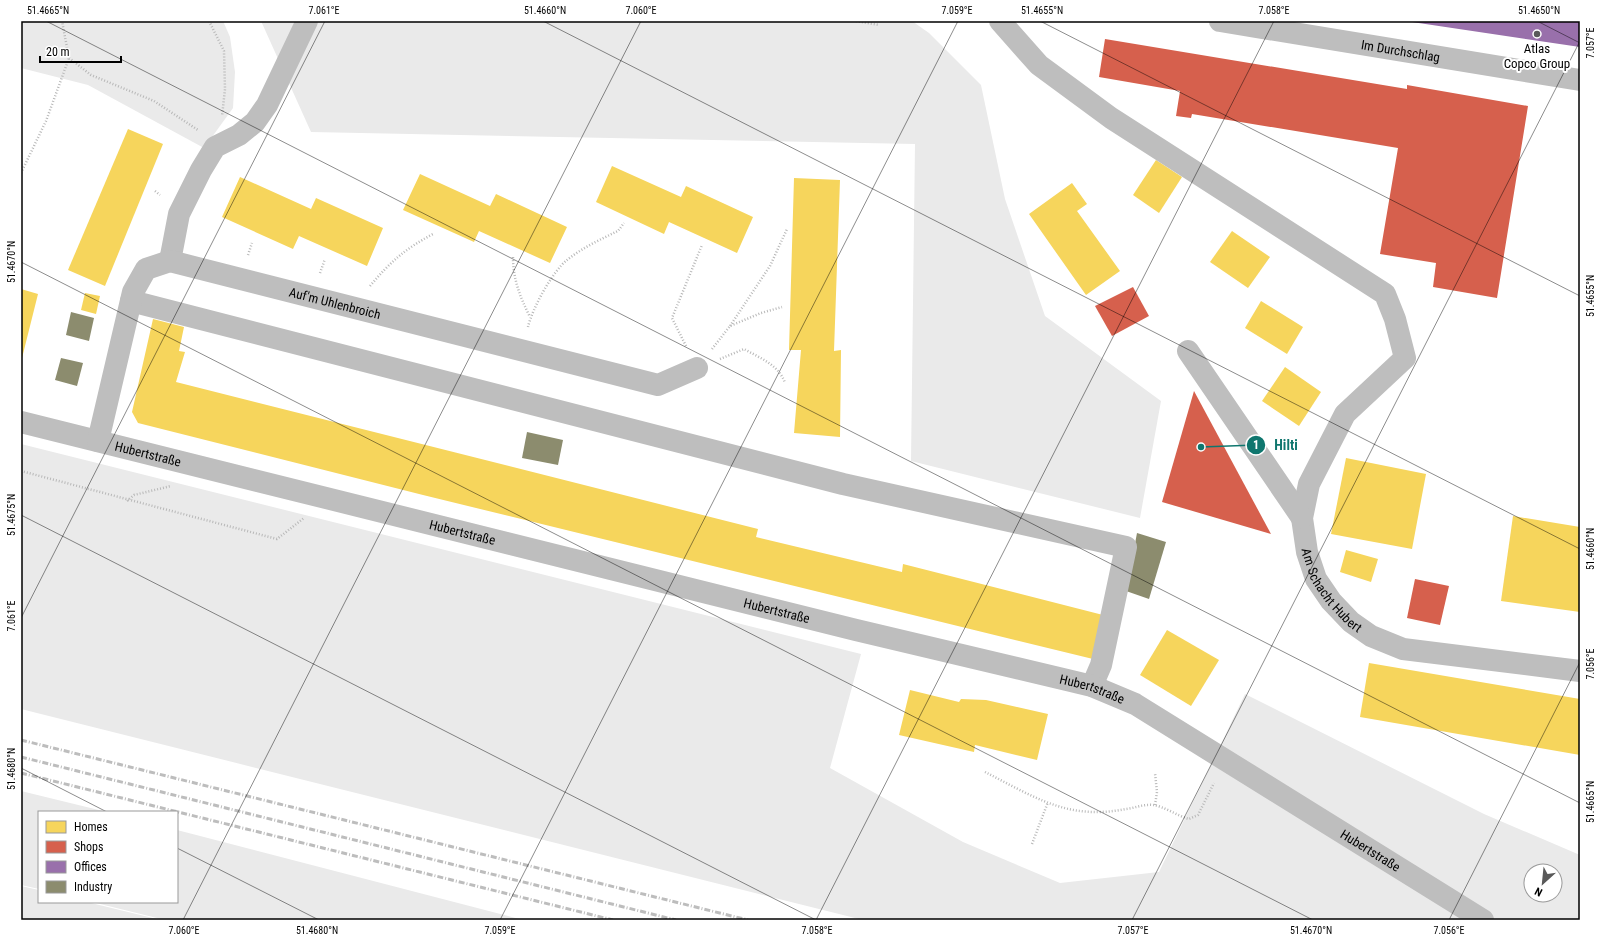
<svg xmlns="http://www.w3.org/2000/svg" width="1601" height="941" viewBox="0 0 1601 941" font-family="'Roboto Condensed',sans-serif">
<style>
.green{fill:#eaeaea;fill-rule:evenodd}
.homes{fill:#f6d55c}
.shops{fill:#d6604d}
.offices{fill:#9970ab}
.industry{fill:#8c8c6e}
.lines{fill:none;stroke-linecap:round;stroke-linejoin:round}
.path{stroke:#b8b8b8;stroke-width:2.5;stroke-dasharray:1 2;stroke-linecap:butt}
.minor{stroke:#bebebe;stroke-width:22}
.rail{stroke:#bdbdbd;stroke-width:3;stroke-dasharray:6 2 1 2;stroke-linecap:butt}
.ticks{fill:none;stroke:#000;stroke-width:1;stroke-opacity:0.45}
.poi-dot{fill:#595959;stroke:#fff;stroke-width:1.5}
.labels{text-anchor:middle;stroke-width:4;stroke-linejoin:round;paint-order:stroke}
.poi-label{font-size:13px;fill:#000;stroke:#fff}
.street-label{font-size:13px;fill:#000;stroke:#fff}
.leader{fill:none;stroke:#0f766e;stroke-width:1.5}
.callout-dot{fill:#0f766e;stroke:#fff;stroke-width:1.5}
.mark-label{font-size:12px;text-anchor:middle;font-weight:bold;fill:#fff}
.callout-label{font-size:14px;text-anchor:middle;font-weight:bold;fill:#0f766e;stroke:#fff;stroke-width:4;stroke-linejoin:round;paint-order:stroke}
.neatline{fill:none;stroke:#000;stroke-width:1.5}
.ticks-label{font-size:10px;text-anchor:middle;fill:#000}
</style>
<rect width="100%" height="100%" fill="#fff"/>
<g class="green">
<path d="M21,21H223L230,37L235,72L233,108L204,148L88,85L21,68Z"/>
<path d="M261,21H912L929,33L981,85L1005,199L1045,316L1161,401L1140,518L911,461L915,144L311,132Z"/>
<path d="M21,444L861,654L830,768L963,842L1060,883L1159,872L1245,694L1484,814L1580,855V920H863L21,709ZM1531,871H1555V895H1531Z"/>
<path d="M21,791L107,812H39V889L21,885Z"/>
<path d="M177,830L523,920H165L92,902H177Z"/>
<path d="M21,886L39,890V902H87L161,920H21Z"/>
</g>
<g class="homes">
<path d="M128,129L163,144L105,286L68,270Z"/>
<path d="M1156,160L1182,177L1159,213L1133,195Z"/>
<path d="M612,166L681,197L686,186L753,217L737,253L669,222L664,234L596,202Z"/>
<path d="M420,174L490,206L496,194L567,227L550,263L479,231L474,242L403,210Z"/>
<path d="M240,177L311,209L316,198L383,228L367,266L299,236L293,249L222,217Z"/>
<path d="M794,178L840,180L834,351L841,350L840,437L794,433L801,350H789Z"/>
<path d="M1072,183L1087,204L1077,211L1120,271L1086,295L1029,214Z"/>
<path d="M1232,231L1270,257L1248,288L1210,262Z"/>
<path d="M21,289L38,294L22,358H21Z"/>
<path d="M85,293L100,296L96,314L81,310Z"/>
<path d="M1261,301L1303,327L1287,354L1245,328Z"/>
<path d="M153,319L184,327L179,351L185,352L176,382L758,529L756,537L902,572L903,564L1103,615L1093,659L423,495L138,423L132,412Z"/>
<path d="M1285,367L1321,392L1299,426L1262,401Z"/>
<path d="M1346,458L1426,474L1412,549L1331,534Z"/>
<path d="M1513,516L1580,527V612L1501,601Z"/>
<path d="M1346,550L1378,559L1371,582L1340,572Z"/>
<path d="M1167,630L1219,660L1191,706L1140,675Z"/>
<path d="M1369,663L1580,699V755L1360,717Z"/>
<path d="M910,690L959,702L961,699L986,700L1048,714L1037,760L975,745L974,752L899,735Z"/>
</g>
<g class="shops">
<path d="M1105,39L1407,89V85L1528,106L1497,298L1433,287L1436,263L1380,254L1398,148L1192,114L1191,118L1176,116L1180,91L1099,77Z"/>
<path d="M1133,287L1149,316L1112,336L1095,306Z"/>
<path d="M1194,391L1271,534L1162,502Z"/>
<path d="M1415,579L1449,586L1440,625L1407,618Z"/>
</g>
<path class="offices" d="M1412,21H1580V47L1412,22Z"/>
<g class="industry">
<path d="M71,312L94,318L89,341L66,335Z"/>
<path d="M61,358L83,363L77,386L55,380Z"/>
<path d="M527,432L563,440L558,465L522,458Z"/>
<path d="M1137,533L1166,542L1149,599L1126,591Z"/>
</g>
<g class="lines">
<g class="path">
<path d="M209,21L224,51L225,89L222,116"/>
<path d="M856,21L879,25"/>
<path d="M69,58L91,75L154,101L198,130"/>
<path d="M21,173L46,121L69,58L62,21"/>
<path d="M155,191L160,195"/>
<path d="M248,255L252,243"/>
<path d="M513,257C513,279 520,297 530,317"/>
<path d="M320,273L325,259"/>
<path d="M370,286C391,261 405,249 433,234"/>
<path d="M730,326L770,266L787,229"/>
<path d="M528,327C532,309 552,272 567,260C582,248 601,239 618,231L624,223"/>
<path d="M686,346L672,318L702,245"/>
<path d="M712,349L730,326L761,313L782,307"/>
<path d="M720,359L744,349C760,358 779,365 785,383"/>
<path d="M21,471L277,539L304,518"/>
<path d="M127,501L134,495L171,486"/>
<path d="M985,772C1015,787 1047,807 1080,811C1095,813 1111,812 1126,809C1135,808 1143,804 1153,805C1163,806 1178,816 1189,819L1198,815L1214,783"/>
<path d="M1155,805L1157,792L1155,773"/>
<path d="M1032,844L1048,802"/>
</g>
<g class="minor">
<path id="s1" d="M1000,21L1039,65L1111,118L1385,294L1395,319L1405,358L1345,414L1309,484L1302,518L1307,552L1316,579L1331,601L1351,622L1371,636L1403,649L1580,671"/>
<path id="s2" d="M1220,21L1580,80"/>
<path d="M170,261L179,214L201,170L215,147L239,135L255,122L267,105L307,21"/>
<path d="M131,301L843,484L1126,547L1101,665L1092,686"/>
<path d="M1188,351L1302,518"/>
<path id="s3" d="M21,422L856,630L1067,680L1092,686L1135,704L1483,920"/>
<path id="s4" d="M98,441L133,292L146,269L170,261L658,385L697,368"/>
</g>
<g class="rail">
<path d="M21,740L748,920"/>
<path d="M21,757L676,920"/>
<path d="M21,773L613,920"/>
</g>
</g>
<path class="ticks" d="M46,21L1580,803M543,21L1580,549M1040,21L1580,296M1537,21L1580,43M21,262L1313,920M21,515L816,920M21,618L325,21M21,768L107,812M177,848L319,920M183,920L641,21M500,920L958,21M816,920L1274,21M1132,920L1580,41M1449,920L1580,662"/>
<circle class="poi-dot" cx="1537" cy="34" r="4"/>
<g class="labels">
<g class="poi-label">
<text x="1537" y="53">Atlas<tspan x="1537" dy="15">Copco Group</tspan></text>
</g>
<g class="street-label">
<text dy="5" stroke="none"><textPath href="#s2" startOffset="183">Im Durchschlag</textPath></text>
<text dy="5" stroke="none"><textPath href="#s4" startOffset="375">Auf'm Uhlenbroich</textPath></text>
<text dy="5" stroke="none"><textPath href="#s3" startOffset="131">Hubertstraße</textPath></text>
<text dy="5" stroke="none"><textPath href="#s3" startOffset="455">Hubertstraße</textPath></text>
<text dy="5" stroke="none"><textPath href="#s1" startOffset="817">Am Schacht Hubert</textPath></text>
<text dy="5" stroke="none"><textPath href="#s3" startOffset="779">Hubertstraße</textPath></text>
<text dy="5" stroke="none"><textPath href="#s3" startOffset="1104">Hubertstraße</textPath></text>
<text dy="5" stroke="none"><textPath href="#s3" startOffset="1427">Hubertstraße</textPath></text>
</g>
</g>
<path class="leader" d="M1201 447L1256 445"/>
<g class="callout-dot">
<circle cx="1201" cy="447" r="4"/>
<circle cx="1256" cy="445" r="10"/>
</g>
<g class="mark-label">
<text x="1256" y="449">1</text>
</g>
<g class="callout-label">
<text x="1286" y="450">Hilti</text>
</g>
<rect width="1601" height="941" fill="none" stroke="#ffffff" stroke-width="44"/>
<rect x="38" y="811" width="140" height="92" fill="#ffffff" stroke="#999999"/>
<rect x="46" y="821" width="20" height="12" fill="#f6d55c" stroke="#999999"/>
<text x="74" y="831" font-size="12" fill="#000000">Homes</text>
<rect x="46" y="841" width="20" height="12" fill="#d6604d" stroke="#999999"/>
<text x="74" y="851" font-size="12" fill="#000000">Shops</text>
<rect x="46" y="861" width="20" height="12" fill="#9970ab" stroke="#999999"/>
<text x="74" y="871" font-size="12" fill="#000000">Offices</text>
<rect x="46" y="881" width="20" height="12" fill="#8c8c6e" stroke="#999999"/>
<text x="74" y="891" font-size="12" fill="#000000">Industry</text>
<g transform="translate(1543 883) rotate(207)"><circle r="19" fill="#ffffff" stroke="#999999"/>
<path d="M0-3L7 15L0 10L-7 15Z" fill="#595959"/>
<text y="-6" font-size="11" font-weight="bold" text-anchor="middle" fill="#000000">N</text>
</g>
<path d="M40 56v6h81v-6" fill="none" stroke="#000000" stroke-width="2"/>
<text x="46" y="56" font-size="12" fill="#000000" stroke="#ffffff" stroke-width="3" paint-order="stroke">20 m</text>
<rect x="22" y="22" width="1557" height="897" class="neatline"/>
<g class="ticks-label">
<text x="48" y="14">51.4665°N</text>
<text x="324" y="14">7.061°E</text>
<text x="545" y="14">51.4660°N</text>
<text x="641" y="14">7.060°E</text>
<text x="957" y="14">7.059°E</text>
<text x="1042" y="14">51.4655°N</text>
<text x="1274" y="14">7.058°E</text>
<text x="1539" y="14">51.4650°N</text>
<text transform="translate(1590 43) rotate(-90)" y="4">7.057°E</text>
<text transform="translate(11 262) rotate(-90)" y="4">51.4670°N</text>
<text transform="translate(1590 296) rotate(-90)" y="4">51.4655°N</text>
<text transform="translate(11 515) rotate(-90)" y="4">51.4675°N</text>
<text transform="translate(1590 549) rotate(-90)" y="4">51.4660°N</text>
<text transform="translate(11 616) rotate(-90)" y="4">7.061°E</text>
<text transform="translate(1590 664) rotate(-90)" y="4">7.056°E</text>
<text transform="translate(11 769) rotate(-90)" y="4">51.4680°N</text>
<text transform="translate(1590 802) rotate(-90)" y="4">51.4665°N</text>
<text x="184" y="934">7.060°E</text>
<text x="317" y="934">51.4680°N</text>
<text x="500" y="934">7.059°E</text>
<text x="817" y="934">7.058°E</text>
<text x="1133" y="934">7.057°E</text>
<text x="1311" y="934">51.4670°N</text>
<text x="1449" y="934">7.056°E</text>
</g>
</svg>
